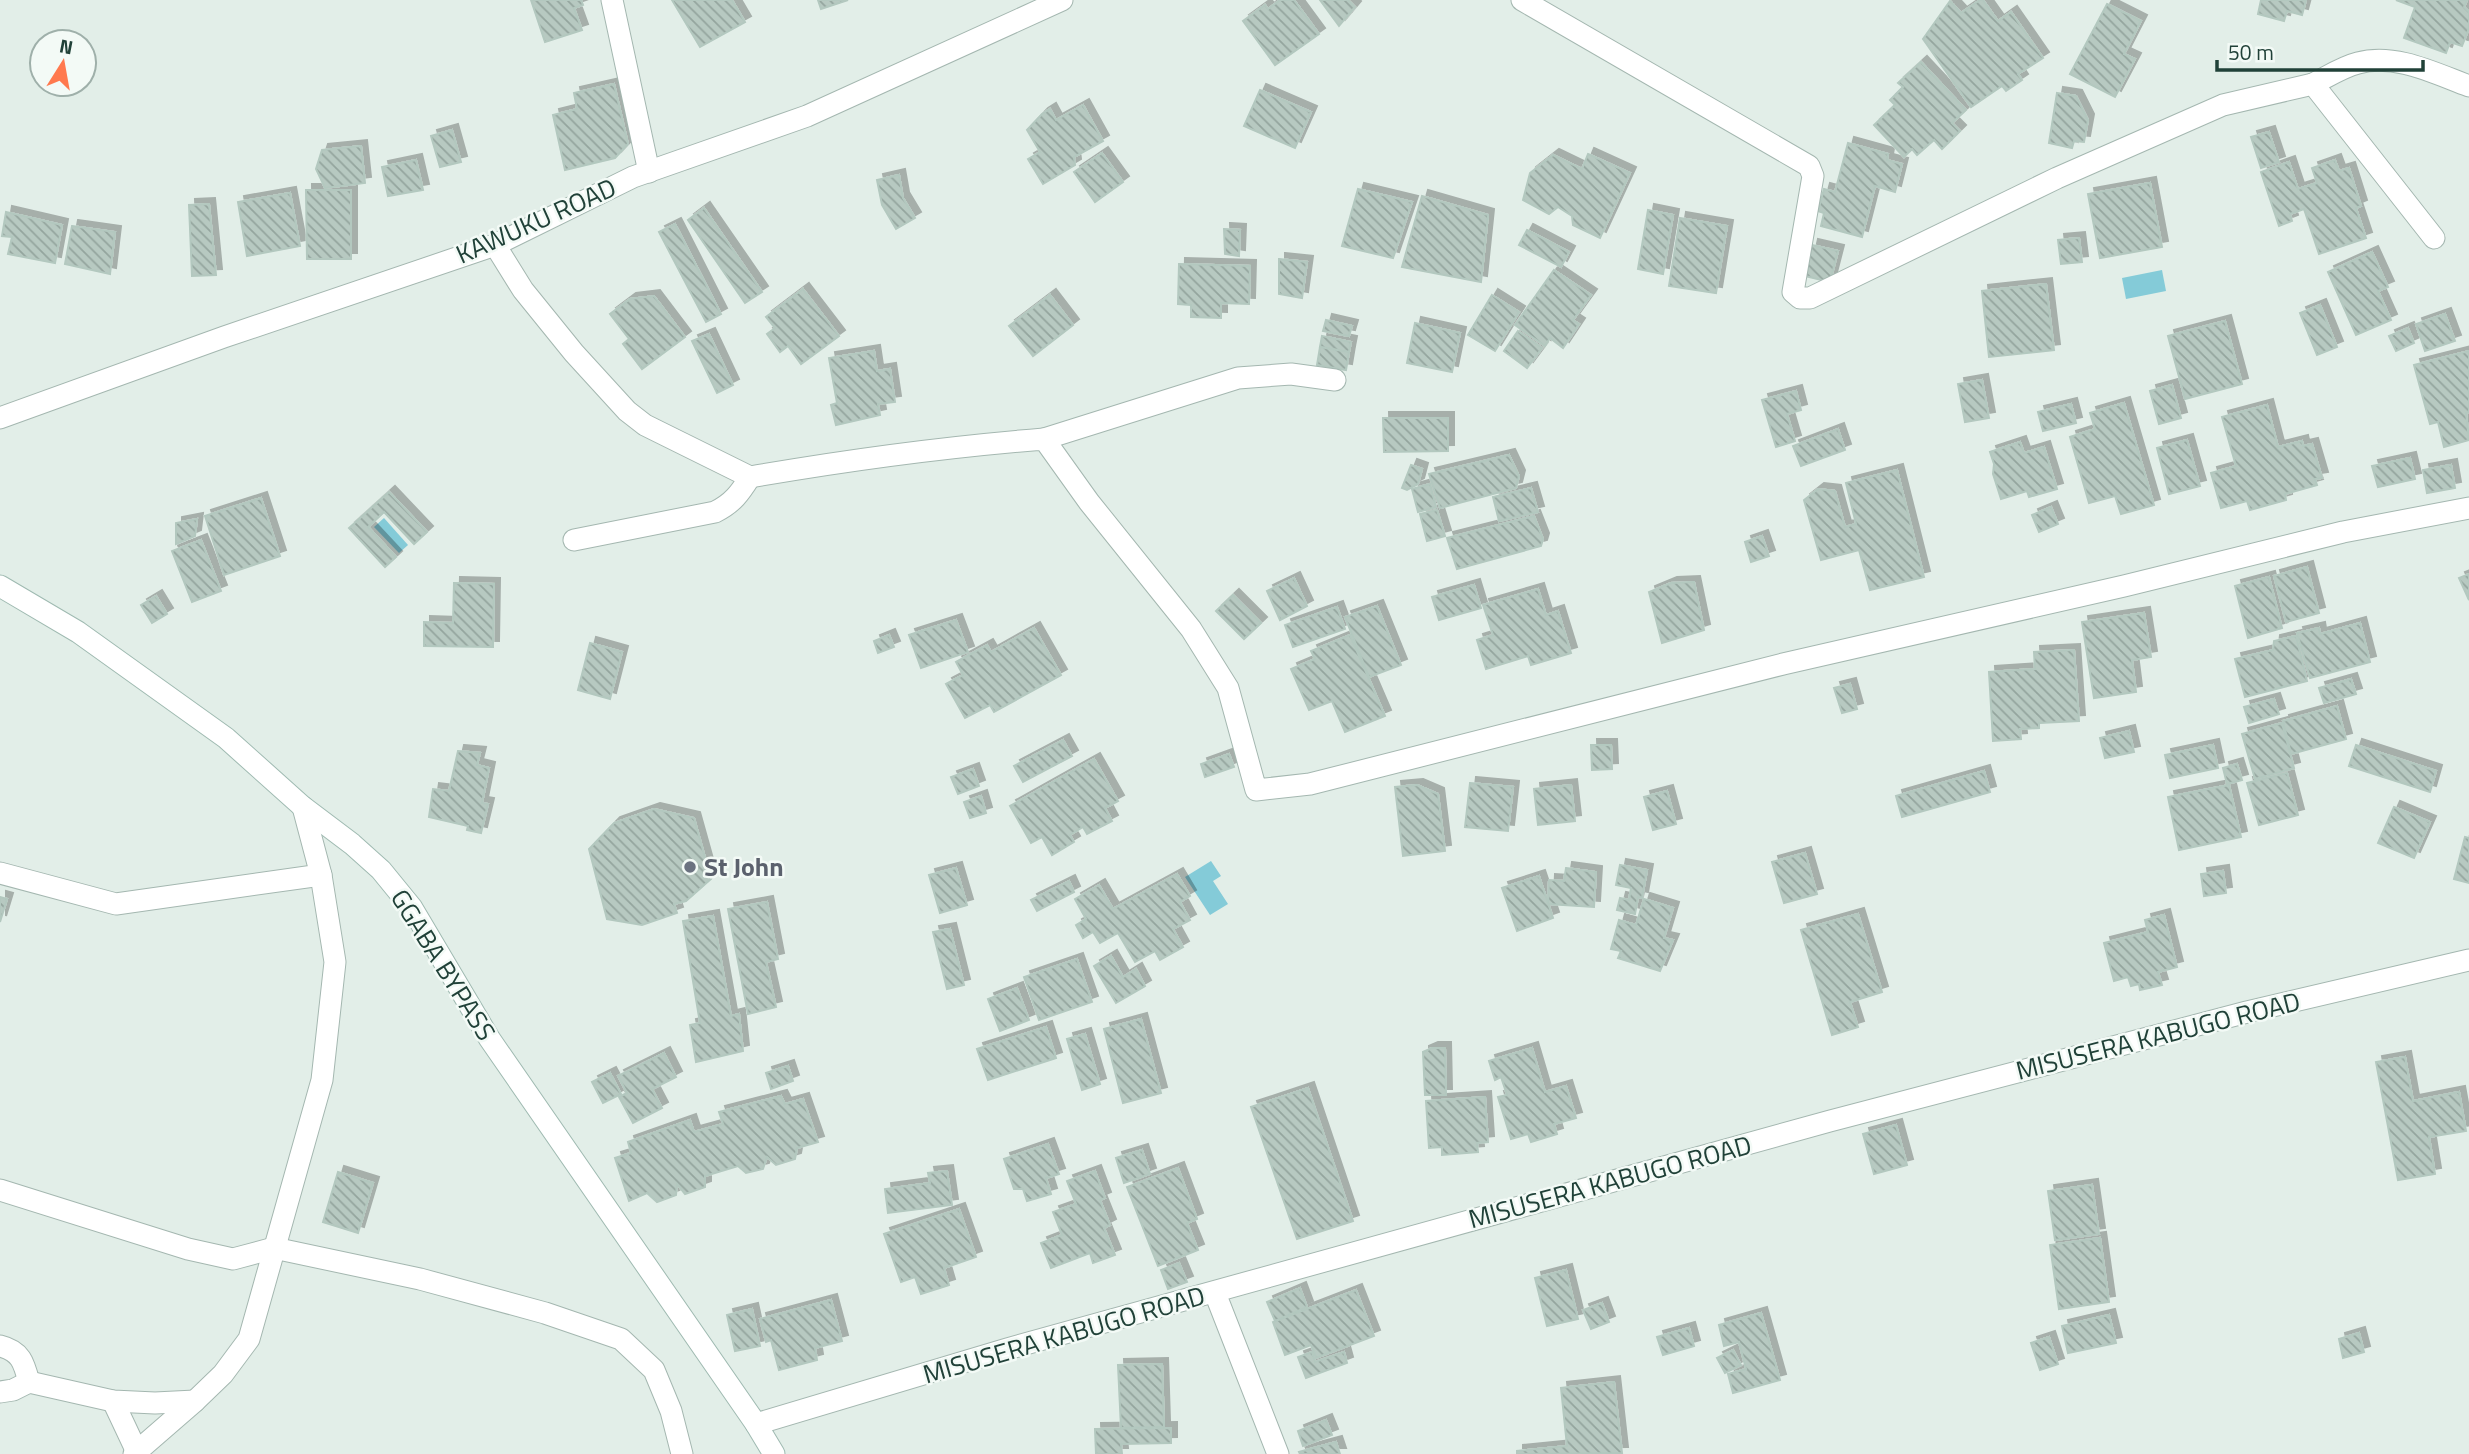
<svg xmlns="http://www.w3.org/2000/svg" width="2469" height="1454" viewBox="0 0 2469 1454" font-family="'Titillium Web',sans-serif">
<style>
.water{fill:#84cbd8}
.building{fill:url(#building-back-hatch);stroke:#b3c8bf;stroke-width:2;filter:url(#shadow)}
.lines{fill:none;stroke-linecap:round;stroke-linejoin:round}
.street-casing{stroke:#a4b7b0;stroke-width:23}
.secondary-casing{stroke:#9fbab1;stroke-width:23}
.street{stroke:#fff;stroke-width:21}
.secondary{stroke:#fff;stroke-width:21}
.worship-dot{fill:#6b7280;stroke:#f3faf6;stroke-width:2.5}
.labels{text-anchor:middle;stroke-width:5;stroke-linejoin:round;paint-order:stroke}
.street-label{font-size:26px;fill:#204138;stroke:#f3faf6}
.worship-label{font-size:26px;font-weight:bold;fill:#5b616d;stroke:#f3faf6;text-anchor:start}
</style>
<defs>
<pattern id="building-back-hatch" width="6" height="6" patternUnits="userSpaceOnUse" patternTransform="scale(1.75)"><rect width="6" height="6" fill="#b7c9c1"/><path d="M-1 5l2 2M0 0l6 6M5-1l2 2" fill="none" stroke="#94a59e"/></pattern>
<filter id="shadow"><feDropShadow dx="6" dy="-6" stdDeviation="0" flood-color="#0004"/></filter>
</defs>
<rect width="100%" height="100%" fill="#e2eee8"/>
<g class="water">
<path d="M2162,270L2166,291L2126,299L2122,278Z"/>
<path d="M384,518L408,545L399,553L374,527Z"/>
<path d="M1211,861L1221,876L1213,881L1228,904L1210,915L1185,877Z"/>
</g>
<g class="building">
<path d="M531,0H581L583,5L574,8L582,30L545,42Z"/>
<path d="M672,0H732L745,22L700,47Z"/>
<path d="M818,0H848L821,9Z"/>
<path d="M1280,0H1294L1319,34L1275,65L1243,21L1265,5L1268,9Z"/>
<path d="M1320,0H1348L1355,7L1339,26Z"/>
<path d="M1980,0H1983L1998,21L2011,12L2043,58L2018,74L2022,80L2006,91L2002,86L1971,107L1923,39L1950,1L1961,13Z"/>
<path d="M2261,0H2306L2302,15L2287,11L2284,21L2258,14Z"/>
<path d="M2396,0H2467L2464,7L2469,12V28L2462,46L2450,42L2446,53L2404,38L2415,7Z"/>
<path d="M2107,4L2141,21L2124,54L2135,59L2115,97L2070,74Z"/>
<path d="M1921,62L1966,110L1952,123L1960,131L1942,149L1934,140L1917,155L1912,149L1904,157L1874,125L1895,105L1890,100L1903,87L1898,83Z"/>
<path d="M614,84L628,144L615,158L565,170L553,115L577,109L574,93Z"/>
<path d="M1260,90L1311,112L1295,148L1244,126Z"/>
<path d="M2057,93L2076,96L2088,120L2084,142L2074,141L2072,148L2049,143Z"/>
<path d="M1083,105L1103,141L1074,157L1075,165L1043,184L1028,159L1040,152L1027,130L1042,114L1050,109L1056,120Z"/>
<path d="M452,130L461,162L440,167L431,136Z"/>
<path d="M2269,132L2279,162L2261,168L2251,137Z"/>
<path d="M1848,143L1888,154L1887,160L1902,164L1895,192L1875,186L1862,237L1821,226L1824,213L1818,211L1824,189L1835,192Z"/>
<path d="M361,146L365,183L325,188L316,169L322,150Z"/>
<path d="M1102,153L1123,182L1095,202L1074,172Z"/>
<path d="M1588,154L1630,173L1600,238L1573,225L1572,216L1558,207L1549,214L1523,200L1530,173L1553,155L1582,169Z"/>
<path d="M416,160L423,190L388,196L382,167Z"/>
<path d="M2335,160L2339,171L2349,168L2361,206L2356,208L2366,238L2319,254L2304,209L2290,214L2292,221L2279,226L2261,172L2289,162L2298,189L2317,183L2312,168Z"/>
<path d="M899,175L903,198L915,218L896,229L882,205L877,180Z"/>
<path d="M2150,183L2162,247L2100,258L2088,194Z"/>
<path d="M1358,189L1412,202L1393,258L1342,246Z"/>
<path d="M306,190H351V259H307Z"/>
<path d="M290,193L300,246L247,256L238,202Z"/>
<path d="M1422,196L1488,215L1481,282L1402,267Z"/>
<path d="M209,204L216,275L192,276L189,205Z"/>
<path d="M704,208L762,292L745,303L688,220Z"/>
<path d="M1648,210L1673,215L1663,274L1638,269Z"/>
<path d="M6,212L62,225L55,263L8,254L12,237L2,236Z"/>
<path d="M1680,218L1727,226L1716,293L1669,286Z"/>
<path d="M675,224L721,314L706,322L659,232Z"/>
<path d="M72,226L115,232L110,274L65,264Z"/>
<path d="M1224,229L1240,230L1239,256L1225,254Z"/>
<path d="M1527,230L1569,252L1561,267L1519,245Z"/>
<path d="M2079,238L2082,262L2061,264L2058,240Z"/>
<path d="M1812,245L1838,251L1830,282L1805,276Z"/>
<path d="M2372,252L2388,287L2378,291L2391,320L2356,335L2328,272Z"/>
<path d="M1279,259L1307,262L1302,298L1279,294Z"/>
<path d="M1179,264L1250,266L1249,304L1221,303V318L1191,317V305L1178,304Z"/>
<path d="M1554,270L1591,295L1573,320L1579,324L1563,348L1550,338L1545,346L1515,325Z"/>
<path d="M2046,284L2054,350L1989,357L1982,291Z"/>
<path d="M803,289L839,336L801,364L788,346L780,352L767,334L775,328L766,317Z"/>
<path d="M1050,295L1073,325L1033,356L1009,326Z"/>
<path d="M1492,295L1519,312L1495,351L1468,335Z"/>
<path d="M654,296L685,337L642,369L623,344L629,339L610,314L630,299Z"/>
<path d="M2320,305L2337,347L2317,355L2300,313Z"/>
<path d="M2445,314L2455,341L2425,351L2416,324Z"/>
<path d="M1326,320L1352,326L1349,336L1323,331Z"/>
<path d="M2225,321L2242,384L2185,399L2168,336Z"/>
<path d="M1415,323L1460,333L1452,372L1407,363Z"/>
<path d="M2408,328L2414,343L2396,351L2389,336Z"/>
<path d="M1518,331L1542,348L1527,368L1504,351Z"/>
<path d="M709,334L733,385L717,393L692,341Z"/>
<path d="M1322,336L1351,342L1349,352L1320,347Z"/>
<path d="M1320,347L1349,352L1346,370L1317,365Z"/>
<path d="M874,351L877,371L890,369L895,402L878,404L880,415L836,425L831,405L837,403L829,358Z"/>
<path d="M2469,351V412L2466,413L2469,440L2444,447L2438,422L2430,424L2414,365Z"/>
<path d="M1982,380L1989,418L1965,422L1958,384Z"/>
<path d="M2172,385L2181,418L2159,424L2150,391Z"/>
<path d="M1796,391L1801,410L1787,414L1795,441L1776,447L1762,400Z"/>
<path d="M2124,403L2154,505L2121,514L2115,496L2089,503L2070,437L2095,429L2090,413Z"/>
<path d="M2071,404L2076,423L2043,431L2038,412Z"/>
<path d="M2267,405L2278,447L2302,441L2303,446L2312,444L2322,478L2315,479L2317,485L2285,494L2286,500L2250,510L2247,501L2221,508L2211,473L2236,466L2222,417Z"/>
<path d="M1383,418H1448V451L1384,452Z"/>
<path d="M1838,429L1845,450L1801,466L1793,446Z"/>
<path d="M2187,440L2200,486L2169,494L2157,448Z"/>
<path d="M2020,442L2024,453L2044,447L2057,489L2029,497L2027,491L2001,499L1993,474L1994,464L1990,452Z"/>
<path d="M1509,455L1519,476L1516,488L1440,508L1429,474Z"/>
<path d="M2410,458L2415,479L2378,487L2372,466Z"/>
<path d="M1411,465L1422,469L1418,484L1407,490L1402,488Z"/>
<path d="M2451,465L2455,488L2427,493L2423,470Z"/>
<path d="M1897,470L1924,577L1870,590L1859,550L1821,560L1804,500L1818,489L1835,491L1845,527L1856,524L1846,483Z"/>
<path d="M1430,484L1436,507L1418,512L1412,489Z"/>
<path d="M1531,488L1538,512L1499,521L1493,497Z"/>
<path d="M389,492L427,532L414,544L384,512L368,527L396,557L385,567L349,528Z"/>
<path d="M261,498L280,556L224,575L205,516Z"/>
<path d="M2051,507L2058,524L2039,532L2032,515Z"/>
<path d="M1437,510L1445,536L1427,541L1420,514Z"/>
<path d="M1534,516L1543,539L1541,546L1457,569L1447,538Z"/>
<path d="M197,519L195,536L176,544V523Z"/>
<path d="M1762,536L1769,556L1751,562L1745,542Z"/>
<path d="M201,540L221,591L192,602L172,551Z"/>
<path d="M2307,567L2319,613L2286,622L2274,576Z"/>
<path d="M2469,574V600L2459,578Z"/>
<path d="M2269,577L2282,628L2248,638L2235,586Z"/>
<path d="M1294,578L1307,606L1280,620L1267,591Z"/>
<path d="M1694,582L1704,630L1662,643L1649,592L1671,583Z"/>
<path d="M454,583L494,584L493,647L424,646V622L453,623Z"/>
<path d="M1474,585L1481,608L1439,620L1432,597Z"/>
<path d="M1538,589L1546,615L1558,611L1571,653L1531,665L1528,656L1486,669L1477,640L1493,635L1483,605Z"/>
<path d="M1233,595L1261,623L1244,639L1216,611Z"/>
<path d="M156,596L167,614L152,623L141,605Z"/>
<path d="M1377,606L1401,665L1369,677L1345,617Z"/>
<path d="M1337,607L1345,629L1293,647L1285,625Z"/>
<path d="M2144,613L2151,657L2132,660L2136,692L2094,698L2082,622Z"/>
<path d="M956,620L968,652L921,668L909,635Z"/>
<path d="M2360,623L2370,662L2310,678L2297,633L2319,628L2320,634Z"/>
<path d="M1034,628L1061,675L994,712L990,705L965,718L946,684L963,675L956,662L987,645L991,652Z"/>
<path d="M889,635L894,647L878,653L874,641Z"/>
<path d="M1350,635L1385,716L1345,732L1332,701L1309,710L1291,669L1315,659L1311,651Z"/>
<path d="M2296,636L2307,681L2245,697L2235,659L2273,650L2274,641Z"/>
<path d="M590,643L622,652L610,699L578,690Z"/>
<path d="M2074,650L2079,721L2039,723V728L2020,729L2021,739L1993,741L1989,672L2035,669L2034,652Z"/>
<path d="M2351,679L2356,694L2324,703L2319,688Z"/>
<path d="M1850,684L1857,709L1842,713L1834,688Z"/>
<path d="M2274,699L2279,714L2249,723L2244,707Z"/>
<path d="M2337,706L2346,739L2291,754L2283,721Z"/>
<path d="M2282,723L2294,768L2255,779L2242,734Z"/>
<path d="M2129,731L2134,752L2105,758L2100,738Z"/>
<path d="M1063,740L1072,756L1023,782L1014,766Z"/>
<path d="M1591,745H1611L1612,769L1592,770Z"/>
<path d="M2213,745L2218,768L2170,778L2165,755Z"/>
<path d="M2356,745L2436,771L2430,792L2349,766Z"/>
<path d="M458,751L480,753L477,765L489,768L482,803L488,804L481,833L467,830L468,826L429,817L433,789L449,791Z"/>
<path d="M1229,754L1234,767L1205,777L1201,764Z"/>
<path d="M1094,759L1118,801L1105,808L1112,821L1087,834L1083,827L1070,835L1074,842L1052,855L1042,837L1031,843L1010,806Z"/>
<path d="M2237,764L2242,780L2227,784L2223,768Z"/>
<path d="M973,769L979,786L958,794L951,777Z"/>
<path d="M1984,771L1990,792L1902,817L1896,796Z"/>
<path d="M2287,773L2298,815L2259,825L2247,783Z"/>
<path d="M1470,783L1513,787L1508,831L1465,827Z"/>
<path d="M1417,785L1438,794L1445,851L1403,856L1395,787Z"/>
<path d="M1571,785L1575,821L1538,825L1534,789Z"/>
<path d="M2229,785L2241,837L2179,850L2168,797Z"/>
<path d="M1667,791L1676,824L1653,830L1644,797Z"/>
<path d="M981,796L986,813L970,818L964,802Z"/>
<path d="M2394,807L2430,822L2414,858L2378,843Z"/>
<path d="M654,809L694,818L711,879L686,901L674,904L677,913L642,925L607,919L589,849L614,823Z"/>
<path d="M2465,837L2469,838V883L2454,879Z"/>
<path d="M1805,853L1817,894L1784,903L1772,862Z"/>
<path d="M1620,865L1647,870L1642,898L1638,897L1635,914L1617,910L1620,898L1629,900L1631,888L1616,885Z"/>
<path d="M956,868L967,905L940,913L929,875Z"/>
<path d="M1566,868L1596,872L1594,907L1548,904L1549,880L1564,881Z"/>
<path d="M2223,871L2226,893L2204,896L2201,874Z"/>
<path d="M1177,874L1190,896L1180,902L1190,920L1173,929L1183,947L1160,960L1155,951L1135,962L1118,933L1100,943L1093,932L1083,938L1076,925L1086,919L1075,899L1099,885L1113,909Z"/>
<path d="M1539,876L1553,918L1517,931L1502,888Z"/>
<path d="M1069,881L1074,892L1037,911L1031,900Z"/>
<path d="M0,897L7,899L0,922Z"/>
<path d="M1644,899L1673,908L1664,938L1673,940L1660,971L1618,958L1621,951L1611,949L1619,920L1636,925Z"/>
<path d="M767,902L778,959L766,962L776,1007L748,1014L728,909Z"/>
<path d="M1858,914L1882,992L1850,1002L1858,1027L1832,1035L1801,930Z"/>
<path d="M2164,915L2177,967L2158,972L2162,985L2140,990L2139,984L2131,986L2128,977L2114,981L2104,943L2148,932L2145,920Z"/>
<path d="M713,916L731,1016L739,1014L743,1051L696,1062L690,1025L700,1023L683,921Z"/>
<path d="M950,929L964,985L947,989L933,932Z"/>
<path d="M1111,956L1123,977L1136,969L1145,986L1116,1003L1094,966Z"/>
<path d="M1077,959L1092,1002L1039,1020L1024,977Z"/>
<path d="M1017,988L1029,1020L1000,1031L988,999Z"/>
<path d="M1141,1019L1161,1093L1123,1103L1104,1029Z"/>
<path d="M1046,1027L1056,1058L988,1080L977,1049Z"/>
<path d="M1085,1034L1100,1084L1082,1090L1067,1039Z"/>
<path d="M1432,1048H1445L1446,1095H1425L1423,1052Z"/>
<path d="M1532,1048L1545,1092L1566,1086L1576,1118L1554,1124L1557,1134L1531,1142L1528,1134L1511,1139L1498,1097L1507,1095L1501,1077L1495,1080L1489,1061Z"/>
<path d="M664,1053L676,1077L652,1089L662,1108L633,1123L619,1097L627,1093L618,1076Z"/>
<path d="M2405,1057L2413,1101L2459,1092L2466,1131L2429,1137L2435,1174L2398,1180L2376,1062Z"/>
<path d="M788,1066L793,1081L771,1089L766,1073Z"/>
<path d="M610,1073L621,1094L603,1103L592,1082Z"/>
<path d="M1308,1088L1353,1221L1297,1239L1251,1107Z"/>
<path d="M781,1096L785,1104L803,1099L818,1142L797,1148L795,1159L776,1165L767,1157L763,1169L746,1173L738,1166L705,1176V1187L685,1194L677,1184L676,1195L657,1202L647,1193L629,1201L615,1158L631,1153L628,1142L690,1120L694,1132L723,1124L719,1112Z"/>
<path d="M1485,1097L1488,1142L1477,1143L1478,1152L1442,1155V1147L1429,1148L1426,1101Z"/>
<path d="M1896,1125L1907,1165L1874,1174L1863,1134Z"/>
<path d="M1048,1144L1059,1174L1046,1178L1051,1194L1027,1201L1023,1189H1014L1004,1159Z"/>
<path d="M1142,1150L1150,1174L1124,1183L1116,1158Z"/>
<path d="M1178,1168L1197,1219L1187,1223L1198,1250L1158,1266L1127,1187Z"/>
<path d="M947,1171L952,1205L888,1213L885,1189L930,1183L928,1173Z"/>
<path d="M1095,1171L1105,1198L1100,1200L1110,1225L1104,1228L1115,1255L1093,1263L1090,1253L1051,1268L1041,1243L1062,1235L1053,1212L1076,1204L1067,1181Z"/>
<path d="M338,1172L373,1183L358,1233L323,1222Z"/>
<path d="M2092,1185L2099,1234L2055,1240L2048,1191Z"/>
<path d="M959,1209L976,1257L944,1268L949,1285L921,1294L915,1277L901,1282L884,1234Z"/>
<path d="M2100,1238L2109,1302L2059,1309L2050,1245Z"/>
<path d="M1179,1263L1187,1282L1168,1289L1161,1270Z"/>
<path d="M1566,1270L1578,1319L1547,1326L1535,1278Z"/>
<path d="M1300,1288L1307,1307L1275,1321L1267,1302Z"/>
<path d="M1356,1290L1374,1336L1316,1358L1311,1345L1285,1355L1273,1322Z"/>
<path d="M831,1300L842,1341L815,1348L817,1360L779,1370L771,1340L766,1342L760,1319Z"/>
<path d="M1602,1303L1609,1322L1591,1329L1583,1310Z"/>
<path d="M752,1309L760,1346L735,1351L727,1315Z"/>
<path d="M1761,1313L1780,1380L1733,1393L1728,1374L1746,1369L1739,1342L1724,1346L1719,1325Z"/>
<path d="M2109,1315L2116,1343L2068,1353L2062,1326Z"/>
<path d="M1689,1328L1694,1346L1663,1355L1657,1337Z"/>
<path d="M2359,1333L2364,1352L2343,1358L2339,1339Z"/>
<path d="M2049,1337L2058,1364L2040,1370L2031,1343Z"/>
<path d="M1733,1350L1741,1365L1725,1373L1717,1358Z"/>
<path d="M1312,1352L1315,1362L1344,1352L1347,1363L1306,1378L1298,1357Z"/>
<path d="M1162,1364L1164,1427L1121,1428L1118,1365Z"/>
<path d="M1614,1382L1622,1453L1517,1454V1451L1567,1446L1561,1388Z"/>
<path d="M1326,1420L1332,1435L1303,1446L1298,1431Z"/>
<path d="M1171,1428V1443L1121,1444L1122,1454H1096L1095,1429Z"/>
<path d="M1336,1442L1340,1454H1300L1299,1452Z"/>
</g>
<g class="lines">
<defs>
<g id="street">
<path d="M612,0L649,172"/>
<path d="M1522,0L1809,166L1813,176L1793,292L1800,298H1810L2057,178L2223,105L2313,84L2434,238"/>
<path d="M2313,84C2327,77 2342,67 2358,63C2395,53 2434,73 2469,86"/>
<path d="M495,245L523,290L574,353L627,411L645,425L750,477"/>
<path d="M0,418L224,337L495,245L633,177L807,116L1062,0"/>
<path d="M1044,439L1238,378L1291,374L1335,380"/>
<path d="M750,477C848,460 945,447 1044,439L1089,502L1191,629L1228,688L1256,790L1310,784L1783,664L2124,586L2343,532L2469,508"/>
<path d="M574,540L715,512C733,503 740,493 750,477"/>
<path d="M0,873L116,904L321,875"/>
<path d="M0,1190L188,1249L233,1259L274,1248L420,1279L545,1313L621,1339L654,1370L671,1411L682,1454"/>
<path d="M1215,1293L1278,1454"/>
<path d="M0,1346C21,1351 24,1363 29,1382"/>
<path d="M0,1392L13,1390L29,1382L113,1401L155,1403L195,1401"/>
<path d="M113,1401L137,1452"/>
<path d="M756,1424L1007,1349L1830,1121L2247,1012L2469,960"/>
<path d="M134,1454L195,1401L223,1374L249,1339L322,1080L335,962L321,875L303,807"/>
</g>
<path id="secondary" d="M0,586L78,632L226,738L303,807L352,844L381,870L412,908L489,1038L756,1424L774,1454"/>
</defs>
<use href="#street" class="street-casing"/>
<use href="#secondary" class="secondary-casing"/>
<use href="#street" class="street"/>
<use href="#secondary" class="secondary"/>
</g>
<circle class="worship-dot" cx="690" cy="867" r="7"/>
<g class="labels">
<g class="street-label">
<text transform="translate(536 221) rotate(-24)" y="9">KAWUKU ROAD</text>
<text transform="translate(443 965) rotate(58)" y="9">GGABA BYPASS</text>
<text transform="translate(2158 1036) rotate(-14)" y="9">MISUSERA KABUGO ROAD</text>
<text transform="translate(1610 1182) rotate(-15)" y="9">MISUSERA KABUGO ROAD</text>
<text transform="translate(1064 1335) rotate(-16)" y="9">MISUSERA KABUGO ROAD</text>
</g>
<g class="worship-label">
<text x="704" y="876">St John</text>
</g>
</g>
<g transform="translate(63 63) rotate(11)"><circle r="33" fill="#f3faf6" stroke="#9fb0aa" stroke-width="2"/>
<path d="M0-5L12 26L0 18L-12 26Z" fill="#ff794e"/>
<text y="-10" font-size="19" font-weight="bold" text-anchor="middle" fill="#204138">N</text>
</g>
<path d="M2217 60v10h206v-10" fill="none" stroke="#204138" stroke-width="3.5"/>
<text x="2228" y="60" font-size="21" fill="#204138" stroke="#f3faf6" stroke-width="5" paint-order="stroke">50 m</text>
</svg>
